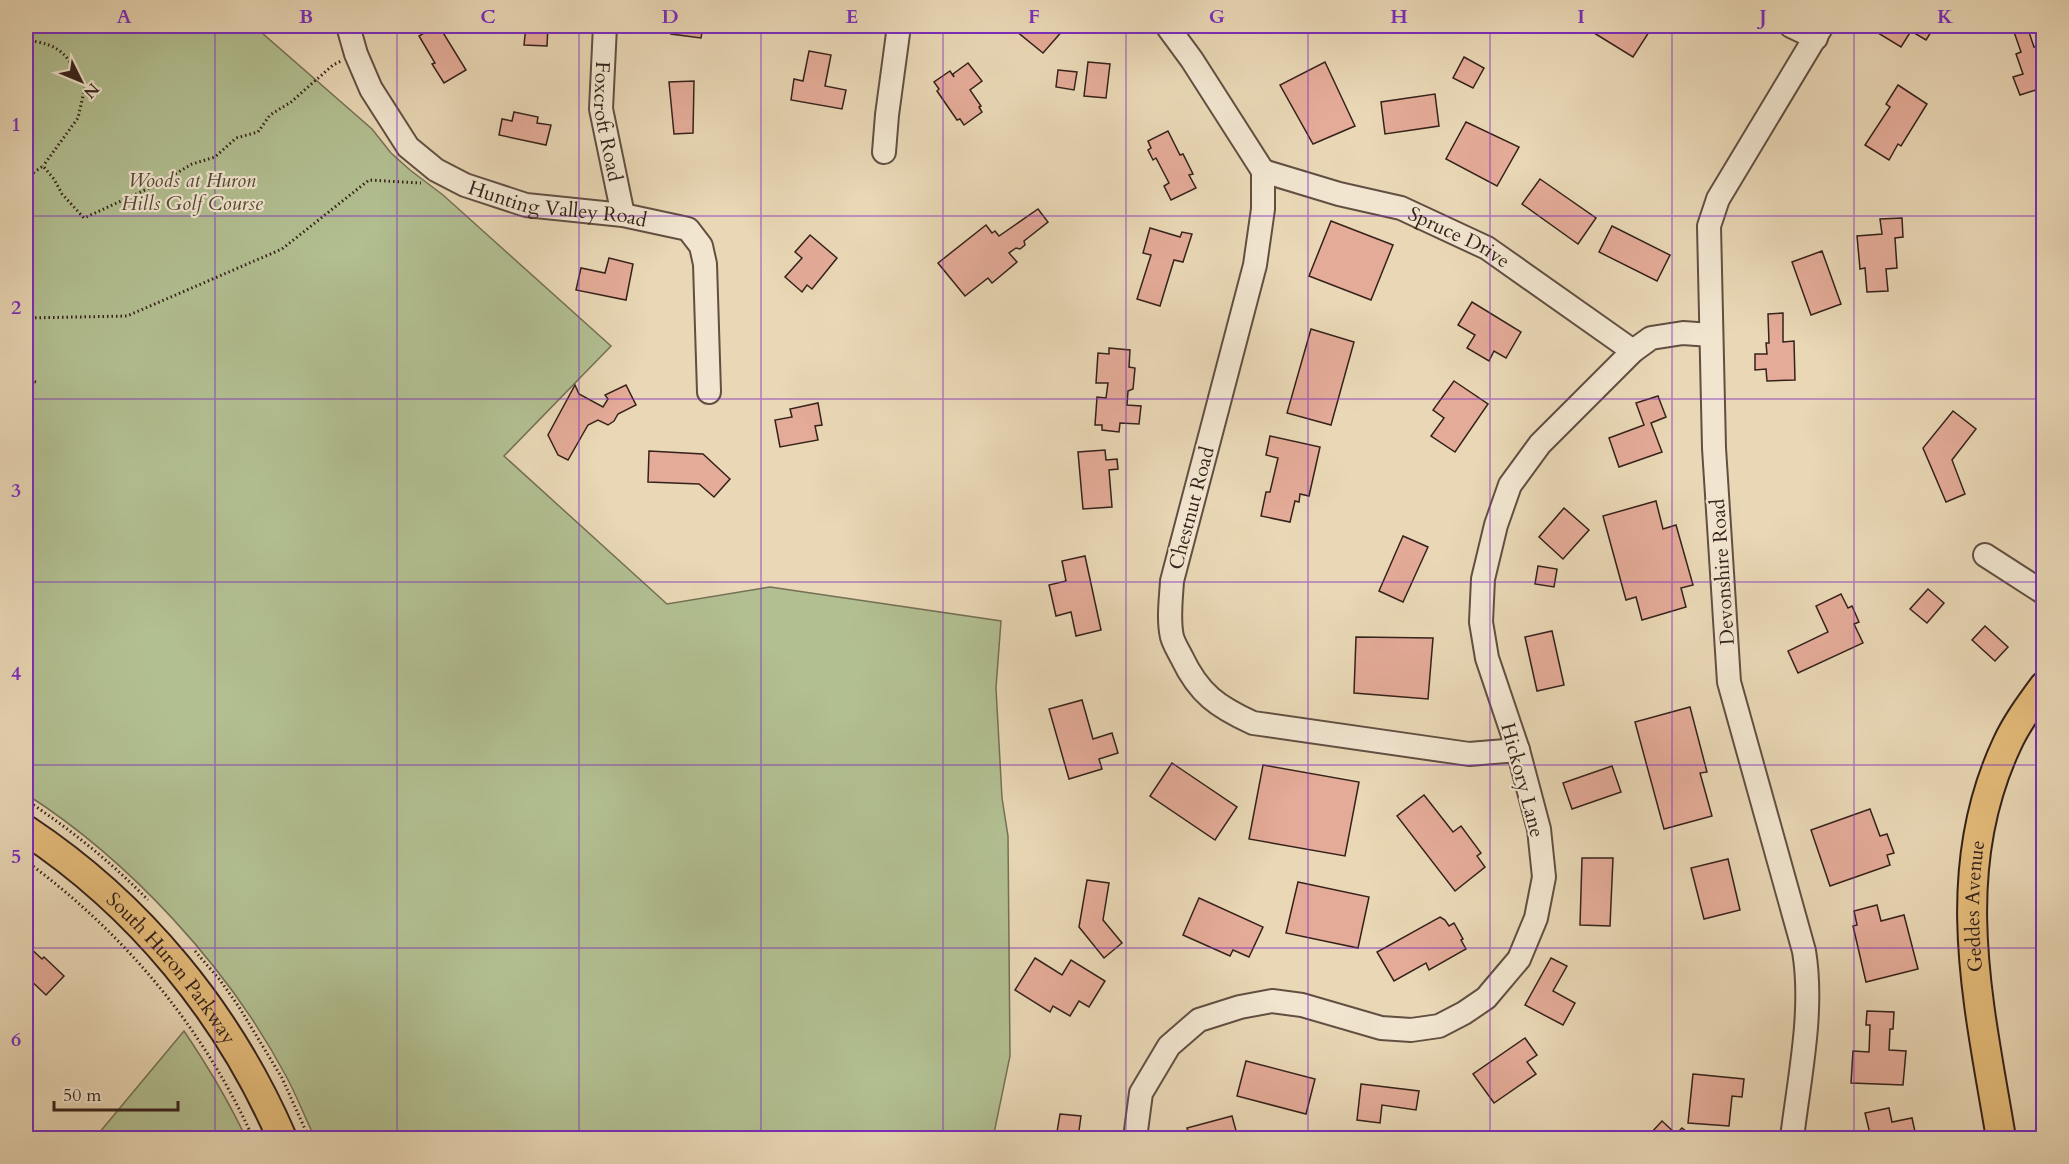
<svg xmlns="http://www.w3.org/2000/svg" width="2069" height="1164" viewBox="0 0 2069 1164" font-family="Cardo,serif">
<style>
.green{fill:#b2bf91;stroke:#747056;stroke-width:1.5}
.building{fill:#e4ab98;stroke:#35221b;stroke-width:1.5}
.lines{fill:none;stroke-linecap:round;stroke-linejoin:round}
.minor-casing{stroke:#624f42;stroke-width:26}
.major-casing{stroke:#35221b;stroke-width:32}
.path{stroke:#35221b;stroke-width:3;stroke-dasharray:1.5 3;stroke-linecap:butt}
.minor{stroke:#f1e5cf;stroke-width:22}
.major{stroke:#e4bc7a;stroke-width:28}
.grid{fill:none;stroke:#7b2cbf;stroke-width:1.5;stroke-opacity:0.55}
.labels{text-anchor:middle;stroke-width:4.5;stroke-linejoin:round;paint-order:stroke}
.street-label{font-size:20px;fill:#35221b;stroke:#f1e5cf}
.park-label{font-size:20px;font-style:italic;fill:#544938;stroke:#f1e5cf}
.neatline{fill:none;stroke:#7b2cbf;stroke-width:2}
.grid-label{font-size:20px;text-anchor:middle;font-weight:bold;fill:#7b2cbf}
</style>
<rect width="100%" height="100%" fill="#e9d7b5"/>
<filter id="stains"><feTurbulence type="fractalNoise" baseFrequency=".00333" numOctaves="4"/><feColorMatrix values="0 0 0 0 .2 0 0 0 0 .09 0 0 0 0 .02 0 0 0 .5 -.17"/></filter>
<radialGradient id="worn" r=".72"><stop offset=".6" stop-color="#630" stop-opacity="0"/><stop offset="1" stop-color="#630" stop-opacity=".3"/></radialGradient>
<g class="green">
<path d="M26,26H254L372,129L391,153L410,170L443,195L611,346L504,456L667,604L770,587L1001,621L996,688L1002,798L1008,836L1010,1056L993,1138H315C305,1118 297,1096 286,1076C228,967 129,860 26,794Z"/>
<path d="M184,1031C207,1065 228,1100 246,1138H104L99,1133Z"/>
</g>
<g class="building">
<path d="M435,26H439L466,70L444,83L432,64L435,63L419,36Z"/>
<path d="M526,26H548L547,46L524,45Z"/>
<path d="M673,26H703L701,38L671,34Z"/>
<path d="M1010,26H1060L1064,29L1043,53Z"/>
<path d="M1588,26H1638L1649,32L1633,57L1586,28Z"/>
<path d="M1882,26H1935L1926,40L1911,31L1901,47L1878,33Z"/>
<path d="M2023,26H2027L2034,47L2044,44V69L2036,71L2042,88L2020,95L2013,77L2023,74L2016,54L2021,52L2013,29Z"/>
<path d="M809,51L831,55L825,86L846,90L842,109L791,100L794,79L803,81Z"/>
<path d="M1464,57L1484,68L1473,88L1453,78Z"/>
<path d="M1088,62L1110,64L1106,98L1084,96Z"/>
<path d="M1325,62L1355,126L1313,144L1280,85Z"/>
<path d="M968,63L982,81L970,90L981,106L979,107L982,112L964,125L960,119L957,120L937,91L939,89L934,82L950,71L954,77L953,74Z"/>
<path d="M1058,70L1077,72L1074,90L1056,87Z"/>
<path d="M694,81L693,133L674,134L669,82Z"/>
<path d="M1898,85L1927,104L1901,146L1898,144L1889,160L1865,145L1890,107L1886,104Z"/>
<path d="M1435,94L1439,126L1385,134L1381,102Z"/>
<path d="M514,112L538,117L537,123L551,125L546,145L499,135L502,119L512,121Z"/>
<path d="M1466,122L1519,147L1497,186L1446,159Z"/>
<path d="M1168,131L1180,155L1183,154L1193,174L1189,175L1196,188L1171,200L1164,186L1169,183L1156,158L1153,160L1148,150L1151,148L1148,141Z"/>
<path d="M1540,179L1596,218L1578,244L1522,204Z"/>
<path d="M1038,209L1048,222L1024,241L1025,245L1020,249L1016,248L1009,253L1017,262L992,283L988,278L965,296L938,263L986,225L992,233L995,231L999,236Z"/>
<path d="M1902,218L1903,237L1895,238L1897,268L1886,269L1888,291L1867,292L1865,268L1860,269L1857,236L1882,234L1880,219Z"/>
<path d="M1331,221L1393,245L1371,300L1309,276Z"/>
<path d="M1612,226L1670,255L1657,281L1599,252Z"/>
<path d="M1150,228L1180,237L1182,232L1192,234L1183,262L1174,260L1160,306L1137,299L1151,255L1143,253Z"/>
<path d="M810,235L837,258L812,289L807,285L802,292L785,277L802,258L795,252Z"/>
<path d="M1822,251L1841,304L1811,315L1792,262Z"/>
<path d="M609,258L633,264L626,300L576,290L581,268L605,273Z"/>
<path d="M1472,302L1521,332L1506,358L1494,351L1489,361L1467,348L1475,335L1458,325Z"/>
<path d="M1783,313V342L1794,341L1795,380L1767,381L1766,369L1755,370V354H1767L1766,343H1769L1768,314Z"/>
<path d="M1311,329L1354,342L1331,425L1287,413Z"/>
<path d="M1109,348L1130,350L1129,367L1135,368L1133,389L1128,391L1127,405L1141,406L1139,424L1120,423L1119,432L1102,430V425H1095L1097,397L1106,398L1108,383H1096L1098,353L1109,354Z"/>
<path d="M1454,381L1488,404L1455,452L1431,436L1444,418L1433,410Z"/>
<path d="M575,385L579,394L603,407L608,399L605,395L626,385L636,405L618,414L614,421L608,425L598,420L588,425L568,460L558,455L548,435Z"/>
<path d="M1658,396L1666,417L1651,423L1662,452L1619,467L1609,438L1644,425L1636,403Z"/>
<path d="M818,403L822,425L815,426L818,440L780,447L775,420L792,417L790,409Z"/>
<path d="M1953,411L1976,429L1952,460L1965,494L1946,502L1923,448Z"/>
<path d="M1270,436L1320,447L1309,496L1300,494L1299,502L1295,501L1290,522L1261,516L1266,492H1270L1278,458L1266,455Z"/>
<path d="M1105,450L1106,460L1117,459L1118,469L1109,470L1112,507L1083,509L1078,452Z"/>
<path d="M649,451L703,454L730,479L714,497L699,484L648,482Z"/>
<path d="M1656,501L1663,529L1676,525L1693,585L1681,588L1686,607L1642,620L1636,597L1626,600L1603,516Z"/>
<path d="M1564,508L1589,530L1563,559L1539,537Z"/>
<path d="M1403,536L1428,547L1403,602L1379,591Z"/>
<path d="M1085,556L1101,630L1076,636L1071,612L1056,616L1049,585L1066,581L1062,561Z"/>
<path d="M1538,566L1557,569L1554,587L1535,584Z"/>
<path d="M1928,589L1944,603L1927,623L1910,609Z"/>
<path d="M1841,594L1848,608L1852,606L1859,622L1854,624L1863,643L1798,673L1788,651L1828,632L1816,606Z"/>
<path d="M1985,626L2008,647L1995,661L1972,640Z"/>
<path d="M1552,631L1564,685L1537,691L1525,637Z"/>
<path d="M1356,637L1433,638L1428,699L1354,693Z"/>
<path d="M1082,700L1093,739L1112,733L1118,753L1099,759L1102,769L1069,779L1049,709Z"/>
<path d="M1690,707L1707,772L1700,773L1712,816L1664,829L1635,722Z"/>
<path d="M1172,763L1237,807L1215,840L1150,796Z"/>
<path d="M1263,765L1359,782L1345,856L1249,839Z"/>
<path d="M1612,766L1621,792L1572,809L1563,783Z"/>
<path d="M1424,795L1453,832L1461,826L1481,853L1477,856L1485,867L1455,891L1397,816Z"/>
<path d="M1870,809L1880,836L1887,834L1894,853L1887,855L1890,865L1830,886L1811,830Z"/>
<path d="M1582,858H1613L1610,926L1580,925Z"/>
<path d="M1728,859L1740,910L1704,919L1691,868Z"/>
<path d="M1087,880L1109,883L1103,920L1122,943L1104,958L1079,927Z"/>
<path d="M1298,882L1369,897L1358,948L1286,933Z"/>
<path d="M1199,898L1263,927L1249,957L1233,950L1230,956L1183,935Z"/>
<path d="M1877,905L1881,921L1904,915L1918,969L1866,982L1853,926L1857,925L1854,911Z"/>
<path d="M1440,917L1445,920L1449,926L1454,923L1463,939L1461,940L1466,949L1429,970L1426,963L1394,981L1377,952Z"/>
<path d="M27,945L42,959L44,957L64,976L46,995L26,976Z"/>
<path d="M1035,958L1062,975L1071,960L1105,981L1089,1007L1079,1001L1070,1016L1053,1006L1050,1012L1015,990Z"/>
<path d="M1551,958L1567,966L1553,991L1575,1003L1563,1025L1525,1005Z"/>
<path d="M1867,1011L1894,1012L1893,1029H1890L1889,1050L1906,1051L1903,1085L1851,1083L1853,1051L1869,1052L1870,1025H1866Z"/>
<path d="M1525,1038L1537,1055L1527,1062L1536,1074L1494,1103L1473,1074Z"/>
<path d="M1246,1061L1315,1079L1306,1114L1237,1096Z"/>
<path d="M1693,1074L1744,1079L1742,1097L1732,1096L1729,1126L1688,1123Z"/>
<path d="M1361,1084L1419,1091L1416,1110L1382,1105L1380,1123L1357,1120Z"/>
<path d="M1889,1108L1892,1122L1912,1118L1916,1136L1902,1138H1871L1865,1113Z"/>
<path d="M1060,1114L1081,1116L1078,1138H1056Z"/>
<path d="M1232,1116L1238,1138H1190L1187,1128Z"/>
<path d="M1662,1121L1676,1134L1682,1128L1694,1138H1657L1651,1133Z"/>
</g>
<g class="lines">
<defs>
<g id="minor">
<path id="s1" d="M348,26L356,54L371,89L408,147L436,170L465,185L526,205L623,215L688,229L701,246L705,264L709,392"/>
<path id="s2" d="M605,26L601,109L623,215"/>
<path d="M1167,26L1192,60L1263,171V209L1255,265L1172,581C1171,599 1168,619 1172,637C1174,644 1179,652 1182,658C1199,694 1218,707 1253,723L1469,754L1518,750"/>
<path d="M1791,26L1816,38"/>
<path d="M884,152L887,115L899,26"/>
<path id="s3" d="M1263,171L1339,194L1401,208L1487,248L1633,351"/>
<path d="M1985,555L2044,593"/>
<path d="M1135,1138L1141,1093L1169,1046L1199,1020L1240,1007L1272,1001L1302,1005L1381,1028L1411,1030L1439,1026L1464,1013L1486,998L1519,959L1536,918L1544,877L1539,829L1518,750L1487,658L1481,622L1483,579L1496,525L1510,485L1540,444L1633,351L1651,338L1683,333L1711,335"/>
<path d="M1792,1138C1799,1079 1814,1011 1804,951L1729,682L1714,448L1709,226L1718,199L1822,26"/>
</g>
<g id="major">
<path id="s4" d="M26,830C139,905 228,1013 282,1138"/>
<path id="s5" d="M2001,1138C1979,1005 1946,874 2007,744C2016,724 2030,705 2044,686"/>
</g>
</defs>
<use href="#minor" class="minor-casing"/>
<use href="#major" class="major-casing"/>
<g class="path">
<path d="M26,40C64,45 66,55 85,87L78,118L43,166"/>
<path d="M26,178L43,166L54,179L62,194L84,218L158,184L192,164L215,157L236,138L258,132L270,115L291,102L333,65L341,61"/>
<path d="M26,318L127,316L282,249L369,180L421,183"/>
<path d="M26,379L36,382"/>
<path d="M26,800C70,829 111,862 148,900"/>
<path d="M26,861C124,933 203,1027 253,1138"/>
<path d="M195,951L220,980L239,1007L282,1078L309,1138"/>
</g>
<use href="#minor" class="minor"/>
<use href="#major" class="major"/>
</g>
<path class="grid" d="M215,26V1138M397,26V1138M579,26V1138M761,26V1138M943,26V1138M1126,26V1138M1308,26V1138M1490,26V1138M1672,26V1138M1854,26V1138M26,216H2044M26,399H2044M26,582H2044M26,765H2044M26,948H2044"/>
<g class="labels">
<g class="street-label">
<text dy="7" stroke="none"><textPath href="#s2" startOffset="96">Foxcroft Road</textPath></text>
<text dy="7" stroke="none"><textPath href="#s1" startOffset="300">Hunting Valley Road</textPath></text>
<text dy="7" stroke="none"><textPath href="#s3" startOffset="208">Spruce Drive</textPath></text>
<text transform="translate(1191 508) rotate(-75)" y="7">Chestnut Road</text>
<text transform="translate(1722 572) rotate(-94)" y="7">Devonshire Road</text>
<text transform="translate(1523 780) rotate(75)" y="7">Hickory Lane</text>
<text dy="7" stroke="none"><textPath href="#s5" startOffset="234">Geddes Avenue</textPath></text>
<text dy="7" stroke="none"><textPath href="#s4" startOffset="202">South Huron Parkway</textPath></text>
</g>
<g class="park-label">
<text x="192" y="187">Woods at Huron<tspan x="192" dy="23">Hills Golf Course</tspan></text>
</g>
</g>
<rect width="2069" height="1164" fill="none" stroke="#e9d7b5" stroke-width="66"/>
<g transform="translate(81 81) rotate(133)" stroke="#f1e5cf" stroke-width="4.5" paint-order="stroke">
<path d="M0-4.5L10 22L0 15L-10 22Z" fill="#35221b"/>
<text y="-9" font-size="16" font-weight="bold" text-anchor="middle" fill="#35221b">N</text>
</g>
<path d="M54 1101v9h124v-9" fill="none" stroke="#35221b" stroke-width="3"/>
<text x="63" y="1101" font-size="18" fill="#35221b" stroke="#f1e5cf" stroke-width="4.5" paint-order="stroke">50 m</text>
<rect x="33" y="33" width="2003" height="1098" class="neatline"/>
<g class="grid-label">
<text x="124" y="23">A</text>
<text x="306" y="23">B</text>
<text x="488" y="23">C</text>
<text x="670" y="23">D</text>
<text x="852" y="23">E</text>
<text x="1034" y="23">F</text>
<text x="1217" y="23">G</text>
<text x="1399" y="23">H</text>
<text x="1581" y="23">I</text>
<text x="1763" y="23">J</text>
<text x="1945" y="23">K</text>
<text x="16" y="131">1</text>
<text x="16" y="314">2</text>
<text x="16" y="497">3</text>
<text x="16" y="680">4</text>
<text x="16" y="863">5</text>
<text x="16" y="1046">6</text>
</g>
<rect width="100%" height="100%" filter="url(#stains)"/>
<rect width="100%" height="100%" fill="url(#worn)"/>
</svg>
